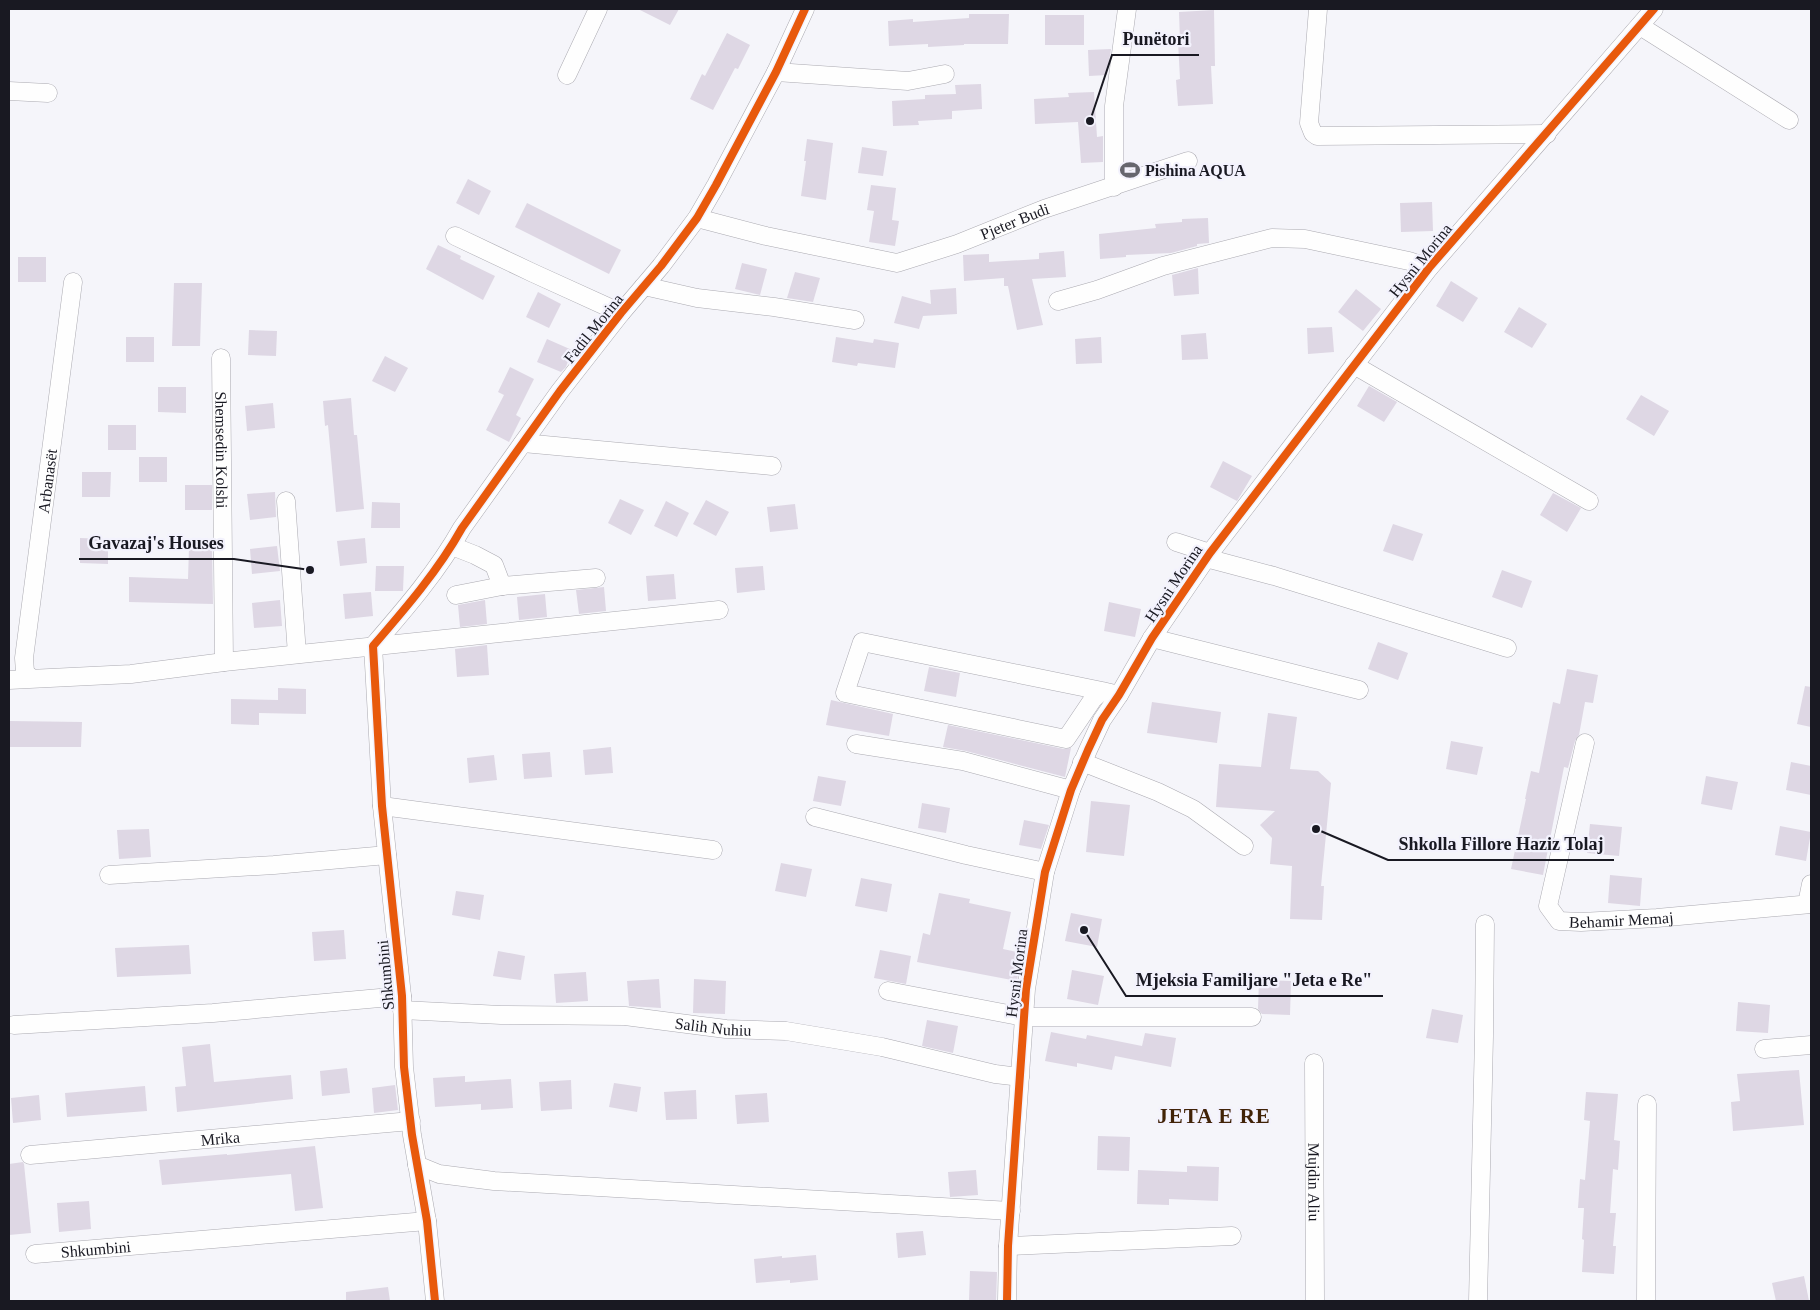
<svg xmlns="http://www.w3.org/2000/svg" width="1820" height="1310" viewBox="0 0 1820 1310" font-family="'Times New Roman',serif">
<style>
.building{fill:#ded7e4}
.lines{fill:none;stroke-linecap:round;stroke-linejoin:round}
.street-casing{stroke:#abaab1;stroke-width:19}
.street{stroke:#fefefe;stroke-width:18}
.cycleway-casing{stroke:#f3f2fd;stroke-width:11}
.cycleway{stroke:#e8590c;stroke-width:8}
.labels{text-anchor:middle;stroke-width:4.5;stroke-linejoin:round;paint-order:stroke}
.poi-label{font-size:16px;font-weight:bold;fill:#191922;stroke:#f3f2fd;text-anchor:start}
.street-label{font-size:16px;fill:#191922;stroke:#f3f2fd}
.district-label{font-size:21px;font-weight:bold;letter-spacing:1px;fill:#412307;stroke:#f3f2fd}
.leader{fill:none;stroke:#191922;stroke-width:2}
.callout-dot{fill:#191922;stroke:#f3f2fd;stroke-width:2}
.callout-label{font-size:18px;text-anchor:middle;font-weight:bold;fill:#191922;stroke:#f3f2fd;stroke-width:4.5;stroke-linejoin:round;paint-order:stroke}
</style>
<rect width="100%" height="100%" fill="#f5f5fa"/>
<g class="building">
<path d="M638,9H679L670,25Z"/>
<path d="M1214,10L1215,66H1211L1213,104L1178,106L1176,80L1180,79L1178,41H1180L1179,12Z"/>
<path d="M969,14H1009L1008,44H964V45L928,47V44L889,46L888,21L913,19V22L969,18Z"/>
<rect x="1045" y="15" width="39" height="30"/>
<path d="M727,33L750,45L738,69L735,68L713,110L690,99L702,74L705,76Z"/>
<path d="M1111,49L1107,75L1089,76L1088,50Z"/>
<path d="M981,84L982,109L952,111V119L918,121L919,125L893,126L892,101L925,99V95L956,94L955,85Z"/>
<path d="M1094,92L1097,137L1103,136V162L1081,163L1078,122L1035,124L1034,99L1069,97L1068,93Z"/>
<path d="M807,139L833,143L826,200L801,196L806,161H804Z"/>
<path d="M862,147L887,151L883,176L858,173Z"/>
<path d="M468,179L491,191L479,215L456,203Z"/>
<path d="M871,185L896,188L892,220L899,221L895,246L869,242L874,211L867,210Z"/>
<path d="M1432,202L1433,231L1401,232L1400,203Z"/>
<path d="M527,203L621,250L609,274L515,227Z"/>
<path d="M1208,218L1209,243L1197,244V246L1171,253L1126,255V257L1100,259L1099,234L1156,228L1155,224L1182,222V219Z"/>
<path d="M438,245L461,256L460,259L495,276L483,300L426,269Z"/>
<path d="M1064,251L1066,277L1032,279L1043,325L1017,330L1008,286H1004V278L964,281L963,255L989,254V262L1039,259V253Z"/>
<rect x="18" y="257" width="28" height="25"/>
<path d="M742,263L767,269L760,295L735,289Z"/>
<path d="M1198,268L1199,294L1174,296L1172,275Z"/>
<path d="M795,272L820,278L813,302L787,298Z"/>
<path d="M1451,281L1478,298L1463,322L1436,306Z"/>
<path d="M174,283H202L200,346H172Z"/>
<path d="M956,288L957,314L923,316L919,329L894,323L902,296L931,304L930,290Z"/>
<path d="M1356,289L1381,309L1363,331L1338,312Z"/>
<path d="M538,292L561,304L549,328L526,317Z"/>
<path d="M1519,307L1547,324L1532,348L1504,332Z"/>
<path d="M1332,327L1334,352L1308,354L1307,328Z"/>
<path d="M249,330L277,331L276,356L248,355Z"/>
<path d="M1206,333L1208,359L1182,360L1181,335Z"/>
<rect x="126" y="337" width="28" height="25"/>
<path d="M836,337L873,343L874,339L899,343L895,368L858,363L857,366L832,362Z"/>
<path d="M1101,337L1102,363L1076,364L1075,339Z"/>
<path d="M547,339L572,350L566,367L561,372L537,362Z"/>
<path d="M385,356L408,368L395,392L372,381Z"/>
<path d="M510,367L534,379L516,415L521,418L509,442L486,430L504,395L498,392Z"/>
<path d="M1369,386L1397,402L1384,422L1357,406Z"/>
<path d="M158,387H186V413L158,412Z"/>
<path d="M1641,395L1669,411L1654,436L1626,419Z"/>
<path d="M351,398L354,435H357L364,509L336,512L328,425L325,426L323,401Z"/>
<path d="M273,403L275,428L247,431L245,406Z"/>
<rect x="108" y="425" width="28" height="25"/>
<rect x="139" y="457" width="28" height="25"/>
<path d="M1223,461L1252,476L1237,501L1210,487Z"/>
<path d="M82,472H111L110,497H82Z"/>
<rect x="185" y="485" width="27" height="25"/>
<path d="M275,492L276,517L250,520L247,494Z"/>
<path d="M1553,493L1581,508L1567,532L1540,515Z"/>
<path d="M620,499L644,510L631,535L608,523Z"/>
<path d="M706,500L729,512L716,536L693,524Z"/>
<path d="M666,501L689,513L677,537L654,526Z"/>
<path d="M372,502L400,503V528H371Z"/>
<path d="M795,504L798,529L770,532L767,507Z"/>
<path d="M1393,524L1423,534L1413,561L1383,551Z"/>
<path d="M80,538L108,539V564L80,563Z"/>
<path d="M365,538L367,563L340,566L337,541Z"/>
<path d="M277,546L280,571L252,574L250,549Z"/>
<path d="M189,548L212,549L213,604L129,602V577L188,579Z"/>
<path d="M376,566H404L403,591H375Z"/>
<path d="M763,566L765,590L737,593L735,568Z"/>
<path d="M1502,570L1532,581L1522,608L1492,597Z"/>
<path d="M674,574L676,599L648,601L646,576Z"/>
<path d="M604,587L606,611L579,614L576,590Z"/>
<path d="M371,592L373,616L345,619L343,594Z"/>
<path d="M545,594L547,617L519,620L517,597Z"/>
<path d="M280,600L282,626L254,628L252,603Z"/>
<path d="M485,600L487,624L460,627L458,605Z"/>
<path d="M1109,602L1141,609L1135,637L1104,631Z"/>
<path d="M1378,642L1408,653L1398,680L1368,669Z"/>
<path d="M487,645L489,675L457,677L455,649Z"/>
<path d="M929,667L960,673L956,697L924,691Z"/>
<path d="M1567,669L1598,675L1593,703L1585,702L1579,735L1575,741L1568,768L1564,767L1543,875L1511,869L1526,799H1525L1531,771L1539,773L1553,702L1560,704Z"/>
<path d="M1805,686L1811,687V727L1797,724Z"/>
<path d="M278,688L306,689V714L259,713V725L231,724V699L278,700Z"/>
<path d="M831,700L893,714L889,736L826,725Z"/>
<path d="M1152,702L1221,712L1217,743L1147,733Z"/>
<path d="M1268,713L1297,717L1290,769L1318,771L1331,783L1321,886H1324L1322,920L1290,919L1292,866L1270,864L1272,838L1260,825L1275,811L1216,807L1219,764L1261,767Z"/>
<path d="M10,721L82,722L81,747H9Z"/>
<path d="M948,725L1064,749L1071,748L1065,777L966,751L943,747Z"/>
<path d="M1451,741L1483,747L1477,775L1446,769Z"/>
<path d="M611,747L613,773L585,775L583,750Z"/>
<path d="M550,752L552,777L524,779L522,754Z"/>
<path d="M494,755L497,780L469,783L467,758Z"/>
<path d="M1791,762L1811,766V795L1786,790Z"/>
<path d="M818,776L846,781L841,806L813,801Z"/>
<path d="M1706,776L1738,782L1732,810L1701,804Z"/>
<path d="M1091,801L1130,805L1124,856L1086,852Z"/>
<path d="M922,803L950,808L946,833L918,828Z"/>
<path d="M1024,820L1049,825L1041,849L1019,845Z"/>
<path d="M1590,824L1622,827L1619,856L1587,853Z"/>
<path d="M1780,826L1811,832L1806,861L1775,855Z"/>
<path d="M149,829L151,857L119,859L117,830Z"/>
<path d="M781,863L812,869L806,897L775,891Z"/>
<path d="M1610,875L1642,878L1640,906L1608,903Z"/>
<path d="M861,878L892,884L887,912L855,906Z"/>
<path d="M456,891L484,895L480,920L452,915Z"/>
<path d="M939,893L970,899L969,903L1011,912L1003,949L1021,953L1017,981L917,962L923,933L930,935Z"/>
<path d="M1071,913L1102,919L1097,947L1065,941Z"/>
<path d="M344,930L346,959L314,961L312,932Z"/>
<path d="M189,945L191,974L117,977L115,948Z"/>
<path d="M880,950L911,956L906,984L874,978Z"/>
<path d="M498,951L525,956L521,980L493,976Z"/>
<path d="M1072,970L1104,976L1098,1005L1067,999Z"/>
<path d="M586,972L588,1001L556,1003L554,974Z"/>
<path d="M659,979L661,1008L629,1006L627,981Z"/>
<path d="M694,979L726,981L725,1014L693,1013Z"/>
<path d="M1259,980L1291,981L1290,1015L1262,1014L1258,1009Z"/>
<path d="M1738,1002L1770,1005L1768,1033L1736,1031Z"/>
<path d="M1432,1009L1463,1015L1458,1043L1426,1038Z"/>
<path d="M927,1020L958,1026L953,1053L922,1046Z"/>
<path d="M1051,1032L1086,1039L1087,1035L1142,1046L1145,1033L1176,1038L1171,1067L1115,1056L1112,1070L1077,1063V1067L1045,1061Z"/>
<path d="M210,1044L214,1082L291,1075L293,1099L177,1112L175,1087L186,1086L182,1047Z"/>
<path d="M347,1068L350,1093L322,1096L320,1071Z"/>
<path d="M1799,1070L1804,1125L1733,1131L1731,1102L1740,1101L1737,1074Z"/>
<path d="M465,1076V1082L511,1079L513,1108L481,1110V1104L435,1107L433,1078Z"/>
<path d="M571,1080L572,1109L541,1111L539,1082Z"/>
<path d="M614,1083L641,1087L637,1112L609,1107Z"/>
<path d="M395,1085L398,1110L374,1113L372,1088Z"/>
<path d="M145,1086L147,1111L67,1117L65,1093Z"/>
<path d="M696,1090L697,1119L666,1120L664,1092Z"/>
<path d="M1586,1092L1618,1094L1614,1140L1620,1141L1618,1170L1613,1169L1610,1213H1616L1613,1246H1616L1614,1274L1582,1272L1584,1240L1582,1239L1584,1208H1578L1580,1179L1585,1180L1590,1121L1584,1120Z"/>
<path d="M767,1093L769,1122L737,1124L735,1095Z"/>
<path d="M39,1095L41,1120L13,1123L11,1098Z"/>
<path d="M1098,1136L1130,1137L1129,1171L1097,1170Z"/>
<path d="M315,1146L323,1208L295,1211L291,1174L162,1185L159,1160L227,1154V1155Z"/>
<path d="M23,1162L24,1164L31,1233L9,1235V1164Z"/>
<path d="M1187,1166L1219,1167L1218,1201L1169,1199V1205L1137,1204L1138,1170L1187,1172Z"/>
<path d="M976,1170L978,1195L950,1197L948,1172Z"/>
<path d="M89,1201L91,1229L59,1232L57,1203Z"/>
<path d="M923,1231L926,1255L898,1258L896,1233Z"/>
<path d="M816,1255L818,1280L790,1283V1280L756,1283L754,1259L782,1256V1258Z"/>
<path d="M970,1271L997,1272L996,1301H969Z"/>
<path d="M1804,1276L1809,1301H1776L1772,1283Z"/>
<path d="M388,1287L390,1301H346V1292Z"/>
</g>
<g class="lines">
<defs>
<g id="street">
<path d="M1318,9L1309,123L1313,133L1317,136L1547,134"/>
<path d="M1640,26L1789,120"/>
<path d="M776,72L908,81L945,74"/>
<path d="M567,75L598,9"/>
<path d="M9,91L48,93"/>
<path d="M1114,187V106L1127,9"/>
<path id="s1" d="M697,218L766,236L897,263L957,244L1044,209L1188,161"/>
<path d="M455,236L533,273L621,313"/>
<path d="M644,286L697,298L774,307L855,320"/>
<path d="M1058,301L1097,290L1163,266L1272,238L1305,239L1409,261L1429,268"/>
<path id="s2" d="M221,358L224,662"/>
<path d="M1354,365L1589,501"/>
<path d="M523,443L772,466"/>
<path d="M286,501L297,654"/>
<path d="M1176,542L1210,553"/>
<path d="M452,546L475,555L494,565L502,586"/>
<path d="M1206,558L1274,576L1507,648"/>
<path d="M456,595L502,586L596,578"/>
<path d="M1152,638L1359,690"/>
<path d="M373,646C405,609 438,571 462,528L560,391L621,313L661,266L697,218L716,185L776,72L805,9"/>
<path d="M373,646L382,806L402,996L404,1067L412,1135L427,1221L435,1301"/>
<path id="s3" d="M31,678L25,672L24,658L73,282"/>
<path d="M9,680L131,674L224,662L719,610"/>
<path d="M1102,691L1093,699L1066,739L845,693L862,642L1102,691L1119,695"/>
<path id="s4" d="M1585,743L1548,906L1559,921L1581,922L1657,918L1811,904"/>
<path d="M856,744L963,761L1071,790"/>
<path d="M1082,762L1158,792L1193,809L1244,846"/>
<path d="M382,806L713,850"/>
<path d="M815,817L966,855L1045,872"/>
<path d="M109,875L274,865L387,855"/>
<path d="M1807,904L1811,884"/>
<path d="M888,991L1024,1017H1252"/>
<path id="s5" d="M402,1010L501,1015L625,1016L726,1029L786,1031L882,1047L995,1074L1020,1077"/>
<path d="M14,1025L213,1013L402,996"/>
<path d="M1764,1049L1811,1045"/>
<path id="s6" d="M1314,1063L1315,1301"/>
<path id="s7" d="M30,1155L411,1121"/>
<path d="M417,1165L439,1174L494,1181L1011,1211"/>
<path d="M1008,1246L1232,1236"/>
<path id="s8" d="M35,1254L427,1221"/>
<path d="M1007,1301L1008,1246L1026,989L1035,934L1045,872L1071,790L1088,750L1102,720L1119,695L1152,638L1210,553L1429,268L1654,9"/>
<path d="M1478,1301L1484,1036L1485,924"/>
<path d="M1646,1301L1647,1104"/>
</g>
</defs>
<use href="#street" class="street-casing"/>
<use href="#street" class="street"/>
<defs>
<g id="cycleway">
<path d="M435,1301L427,1221L412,1135L404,1067L402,996L382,806L373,646C405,609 438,571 462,528L560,391L621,313L661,266L697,218L716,185L776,72L805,9"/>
<path d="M1007,1301L1008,1246L1026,989L1035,934L1045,872L1071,790L1088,750L1102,720L1119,695L1152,638L1210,553L1429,268L1654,9"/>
</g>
</defs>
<use href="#cycleway" class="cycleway-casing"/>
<use href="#cycleway" class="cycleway"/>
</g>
<defs>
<symbol id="stadium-bare" viewBox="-9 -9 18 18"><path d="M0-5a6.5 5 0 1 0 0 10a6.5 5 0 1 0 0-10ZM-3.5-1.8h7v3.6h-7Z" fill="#66666e" stroke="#f3f2fd" stroke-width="2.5" paint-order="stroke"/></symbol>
</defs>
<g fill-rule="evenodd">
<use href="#stadium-bare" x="1116" y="156" width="28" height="28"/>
</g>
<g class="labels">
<g class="poi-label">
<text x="1145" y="176">Pishina AQUA</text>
</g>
<g class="street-label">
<text dy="6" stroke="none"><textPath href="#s1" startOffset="330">Pjeter Budi</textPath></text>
<text transform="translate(1420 260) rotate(-51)" y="6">Hysni Morina</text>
<text transform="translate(593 328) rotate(-51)" y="6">Fadil Morina</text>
<text dy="6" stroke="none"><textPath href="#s2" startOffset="92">Shemsedin Kolshi</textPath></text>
<text dy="6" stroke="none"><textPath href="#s3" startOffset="201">Arbanasët</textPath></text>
<text transform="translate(1173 583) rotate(-56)" y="6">Hysni Morina</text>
<text dy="6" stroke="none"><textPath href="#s4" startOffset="248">Behamir Memaj</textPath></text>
<text transform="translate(1016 973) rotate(-83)" y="6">Hysni Morina</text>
<text transform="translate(385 975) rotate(-95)" y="6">Shkumbini</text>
<text dy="6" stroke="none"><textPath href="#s5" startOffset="312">Salih Nuhiu</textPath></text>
<text dy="6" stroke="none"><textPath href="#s7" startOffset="191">Mrika</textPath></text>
<text dy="6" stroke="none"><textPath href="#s6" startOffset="119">Mujdin Aliu</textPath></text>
<text dy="6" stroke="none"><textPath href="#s8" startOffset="61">Shkumbini</textPath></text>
</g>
<g class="district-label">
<text x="1214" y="1123">JETA E RE</text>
</g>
</g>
<path class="leader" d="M1090 121L1112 55H1199M310 570L234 559H79M1316 829L1388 860H1614M1084 930L1126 996H1383"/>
<g class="callout-dot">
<circle cx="1090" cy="121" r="5"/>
<circle cx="310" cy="570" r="5"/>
<circle cx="1316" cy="829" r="5"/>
<circle cx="1084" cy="930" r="5"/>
</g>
<g class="callout-label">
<text x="1156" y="45">Punëtori</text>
<text x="156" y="549">Gavazaj's Houses</text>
<text x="1501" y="850">Shkolla Fillore Haziz Tolaj</text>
<text x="1254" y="986">Mjeksia Familjare "Jeta e Re"</text>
</g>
<rect width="1820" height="1310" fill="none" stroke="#191922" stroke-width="20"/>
</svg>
